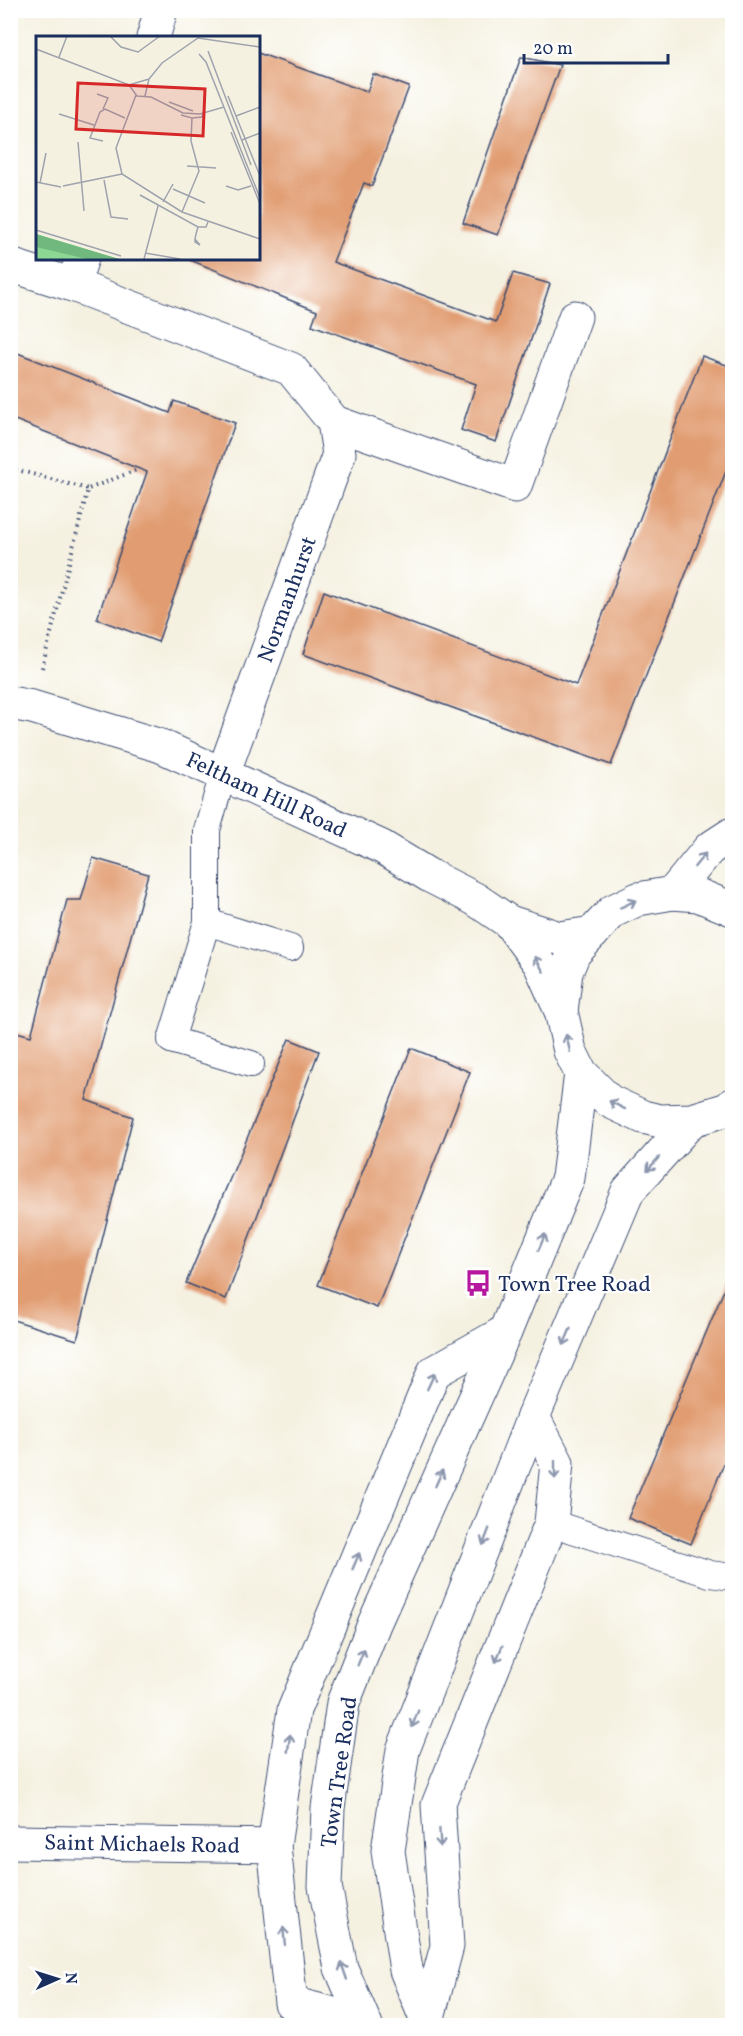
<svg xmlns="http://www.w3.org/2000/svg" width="743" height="2036" viewBox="0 0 743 2036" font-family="Vollkorn,serif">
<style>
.building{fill:#e19c71}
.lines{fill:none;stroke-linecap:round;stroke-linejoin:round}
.service-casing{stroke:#3c4c72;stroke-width:28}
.minor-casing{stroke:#3c4c72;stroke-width:35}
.tertiary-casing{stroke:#3c4c72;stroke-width:35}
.secondary-casing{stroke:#3c4c72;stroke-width:35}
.path{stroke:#3c4c72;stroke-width:4;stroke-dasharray:1.5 4.5;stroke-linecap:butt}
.service{stroke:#fff;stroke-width:26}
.minor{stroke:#fff;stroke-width:33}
.tertiary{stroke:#fff;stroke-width:33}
.secondary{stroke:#fff;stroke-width:33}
.oneway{stroke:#8d97ae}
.labels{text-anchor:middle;stroke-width:4.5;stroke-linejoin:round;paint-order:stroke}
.street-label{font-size:22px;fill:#1b2f5e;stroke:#fff}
.poi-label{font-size:22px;fill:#1b2f5e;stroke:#fff;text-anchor:start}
.inset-road{fill:none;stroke:#9ea3ad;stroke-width:1.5}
.view{fill:#d62828;fill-opacity:0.15;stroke:#d62828;stroke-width:3}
.inset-edge{fill:none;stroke:#1b2f5e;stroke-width:3}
</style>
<rect width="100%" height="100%" fill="#fff"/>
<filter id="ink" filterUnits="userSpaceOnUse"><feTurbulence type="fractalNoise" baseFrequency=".0167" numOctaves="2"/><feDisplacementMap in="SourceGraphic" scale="12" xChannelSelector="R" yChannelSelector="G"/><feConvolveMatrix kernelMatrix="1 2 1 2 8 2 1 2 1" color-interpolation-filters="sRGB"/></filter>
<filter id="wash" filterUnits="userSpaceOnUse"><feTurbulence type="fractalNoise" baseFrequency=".008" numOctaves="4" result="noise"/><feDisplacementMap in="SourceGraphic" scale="24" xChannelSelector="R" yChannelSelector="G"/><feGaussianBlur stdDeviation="1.35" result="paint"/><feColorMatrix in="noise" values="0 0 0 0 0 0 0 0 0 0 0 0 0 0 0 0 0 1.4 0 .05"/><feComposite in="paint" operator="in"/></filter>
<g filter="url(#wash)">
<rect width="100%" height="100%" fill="#f5f1e1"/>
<g id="blocks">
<g class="building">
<path d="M258,53L367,92L373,74L409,87L372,186L364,183L333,262L496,322L513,273L550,284L496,442L461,430L476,384L312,325L317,311L190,260V258H258Z"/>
<path d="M521,57L560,65L498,235L463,223Z"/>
<path d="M10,350L170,413L174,401L235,423L158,642L97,619L147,472L10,418Z"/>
<path d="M702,356L732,367V456L611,765L303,654L324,591L576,685Z"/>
<path d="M93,858L148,874L86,1100L133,1117L77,1340L10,1319V1030L31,1036L67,900H81Z"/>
<path d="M289,1039L319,1051L226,1299L186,1283Z"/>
<path d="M411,1048L470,1072L377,1308L318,1285Z"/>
<path d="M732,1271V1444L691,1544L628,1518Z"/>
</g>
</g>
</g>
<g filter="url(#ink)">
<use href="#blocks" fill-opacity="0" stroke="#3c4c72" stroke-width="1.5"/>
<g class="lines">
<defs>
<g id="service">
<path d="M223,774L207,830V922L171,1040L251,1064"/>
<path d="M207,922L290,948"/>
<path d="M551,1523L710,1574L732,1577"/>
</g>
<g id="minor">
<path d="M153,38L161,10"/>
<path d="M10,265L73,285L291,369L334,422L339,454L223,774"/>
<path d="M73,285L82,258"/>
<path d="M334,422L515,486L575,317"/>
<path d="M10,1842L274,1846"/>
<path d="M427,2021L447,1946L438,1805L551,1523L557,1463L533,1417"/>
<path d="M364,2022L291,2003L274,1846L294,1710L434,1372L505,1332"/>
</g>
<g id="tertiary">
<path d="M10,703L32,707L161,746L382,847L430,876L475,899L509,922L540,964L561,1011"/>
<path d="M509,922L559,938L593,933"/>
</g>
<g id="secondary">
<path d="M673,893L709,849L732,834"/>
<path d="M732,909L698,895L673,893L638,899L613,911L574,953L566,972L561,1011L570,1051L581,1073L609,1101L643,1117L660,1121L692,1120L728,1109L732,1105"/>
<path d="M366,2026L341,1968L325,1886L328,1808L343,1703L374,1624L505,1332L568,1178L581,1073"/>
<path d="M429,2026L406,1970L388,1851L403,1750L533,1417L628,1191L692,1120"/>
</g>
</defs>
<use href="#service" class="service-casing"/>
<use href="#minor" class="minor-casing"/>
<use href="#tertiary" class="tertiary-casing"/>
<use href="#secondary" class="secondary-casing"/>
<g class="path">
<path d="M10,468L88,489"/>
<path d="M42,668L88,489L139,469"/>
</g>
<use href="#service" class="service"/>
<use href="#minor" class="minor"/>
<use href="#tertiary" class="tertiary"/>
<use href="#secondary" class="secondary"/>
</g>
<defs><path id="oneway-shaft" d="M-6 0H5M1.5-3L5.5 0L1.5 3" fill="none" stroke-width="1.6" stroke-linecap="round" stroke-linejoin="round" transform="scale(1.5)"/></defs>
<g class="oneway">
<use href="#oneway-shaft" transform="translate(700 860) rotate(-51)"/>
<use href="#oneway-shaft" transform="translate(628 904) rotate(-26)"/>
<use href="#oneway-shaft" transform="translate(539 964) rotate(-121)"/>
<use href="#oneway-shaft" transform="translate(568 1043) rotate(-103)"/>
<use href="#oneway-shaft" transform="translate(617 1105) rotate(-153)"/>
<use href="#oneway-shaft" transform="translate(653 1164) rotate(132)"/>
<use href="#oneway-shaft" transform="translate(542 1242) rotate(-67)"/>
<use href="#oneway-shaft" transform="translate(567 1337) rotate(113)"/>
<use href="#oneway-shaft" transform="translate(431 1381) rotate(-65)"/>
<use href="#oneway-shaft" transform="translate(555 1470) rotate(90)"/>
<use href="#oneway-shaft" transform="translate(439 1478) rotate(-66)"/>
<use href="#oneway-shaft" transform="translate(486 1537) rotate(111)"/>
<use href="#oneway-shaft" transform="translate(356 1561) rotate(-67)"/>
<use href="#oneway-shaft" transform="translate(499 1654) rotate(112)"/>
<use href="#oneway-shaft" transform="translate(361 1657) rotate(-68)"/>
<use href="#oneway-shaft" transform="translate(415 1719) rotate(111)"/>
<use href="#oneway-shaft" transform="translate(289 1743) rotate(-82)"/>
<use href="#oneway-shaft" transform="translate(440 1838) rotate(86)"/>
<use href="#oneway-shaft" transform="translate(284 1936) rotate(-96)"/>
<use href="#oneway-shaft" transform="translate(344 1971) rotate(-109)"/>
</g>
</g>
<defs>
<symbol id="bus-bare" viewBox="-9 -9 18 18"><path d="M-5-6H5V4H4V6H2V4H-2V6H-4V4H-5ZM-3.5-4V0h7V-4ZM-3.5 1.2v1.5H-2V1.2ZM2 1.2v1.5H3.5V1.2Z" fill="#b5179e" stroke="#fff" stroke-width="2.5" paint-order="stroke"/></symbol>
</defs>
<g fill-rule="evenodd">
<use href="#bus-bare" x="459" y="1264" width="38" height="38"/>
</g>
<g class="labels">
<g class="street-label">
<text transform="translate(286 599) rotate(-70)" y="8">Normanhurst</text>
<text transform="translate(267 794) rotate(25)" y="8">Feltham Hill Road</text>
<text transform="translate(338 1772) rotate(-82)" y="8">Town Tree Road</text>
<text transform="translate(142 1843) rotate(1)" y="8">Saint Michaels Road</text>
</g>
<g class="poi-label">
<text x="498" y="1291">Town Tree Road</text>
</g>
</g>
<g transform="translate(36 36)">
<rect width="224" height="224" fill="#f5f1e1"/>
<path d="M0,198L10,201L83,223H0Z" fill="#8cd794"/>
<path d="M0,198L10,201L83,223H51L0,211Z" fill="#71b87e"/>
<path class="inset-road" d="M74,0L85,11L102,16L124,0M0,13L93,49L113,43M172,15L215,129M163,18L170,26L224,162M23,21L31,0M93,49L101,60L115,61L147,77L164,78L188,71M61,58L72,62L67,73M100,59L80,112L86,138L146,176L224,203M109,60L113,43L126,27L162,2L224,11M192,60L224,140M133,66L157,75M23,78L58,89M145,79L156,82L166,81L167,78M200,80L224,71M195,96L224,168M206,104L224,97M67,105L54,102L64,76L69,73L89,82M42,106L48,175M151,130L180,132M68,144L75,181L92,183M0,146L25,151M4,147L10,117M27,150L86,138M190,150L202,154L215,150M137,153L169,167M104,159L162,191H170L172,186M127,166L137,148M146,176L163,135L155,105L156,82M0,194L85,220M159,203L164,209L159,206V203L160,198L162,191M109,217L144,223M108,223L122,170"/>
<path class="view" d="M42,47L169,53L167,100L40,93Z"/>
<rect width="224" height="224" class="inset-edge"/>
</g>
<rect width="743" height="2036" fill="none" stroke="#fff" stroke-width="36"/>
<g transform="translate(57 1979) rotate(87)" stroke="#ffffff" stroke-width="4.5" paint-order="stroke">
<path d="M0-4.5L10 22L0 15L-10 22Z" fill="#1b2f5e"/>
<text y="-9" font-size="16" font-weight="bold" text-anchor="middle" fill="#1b2f5e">N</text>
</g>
<path d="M524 54v9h144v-9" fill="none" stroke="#1b2f5e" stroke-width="3"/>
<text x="533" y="54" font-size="18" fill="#1b2f5e" stroke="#ffffff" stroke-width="4.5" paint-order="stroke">20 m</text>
</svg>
